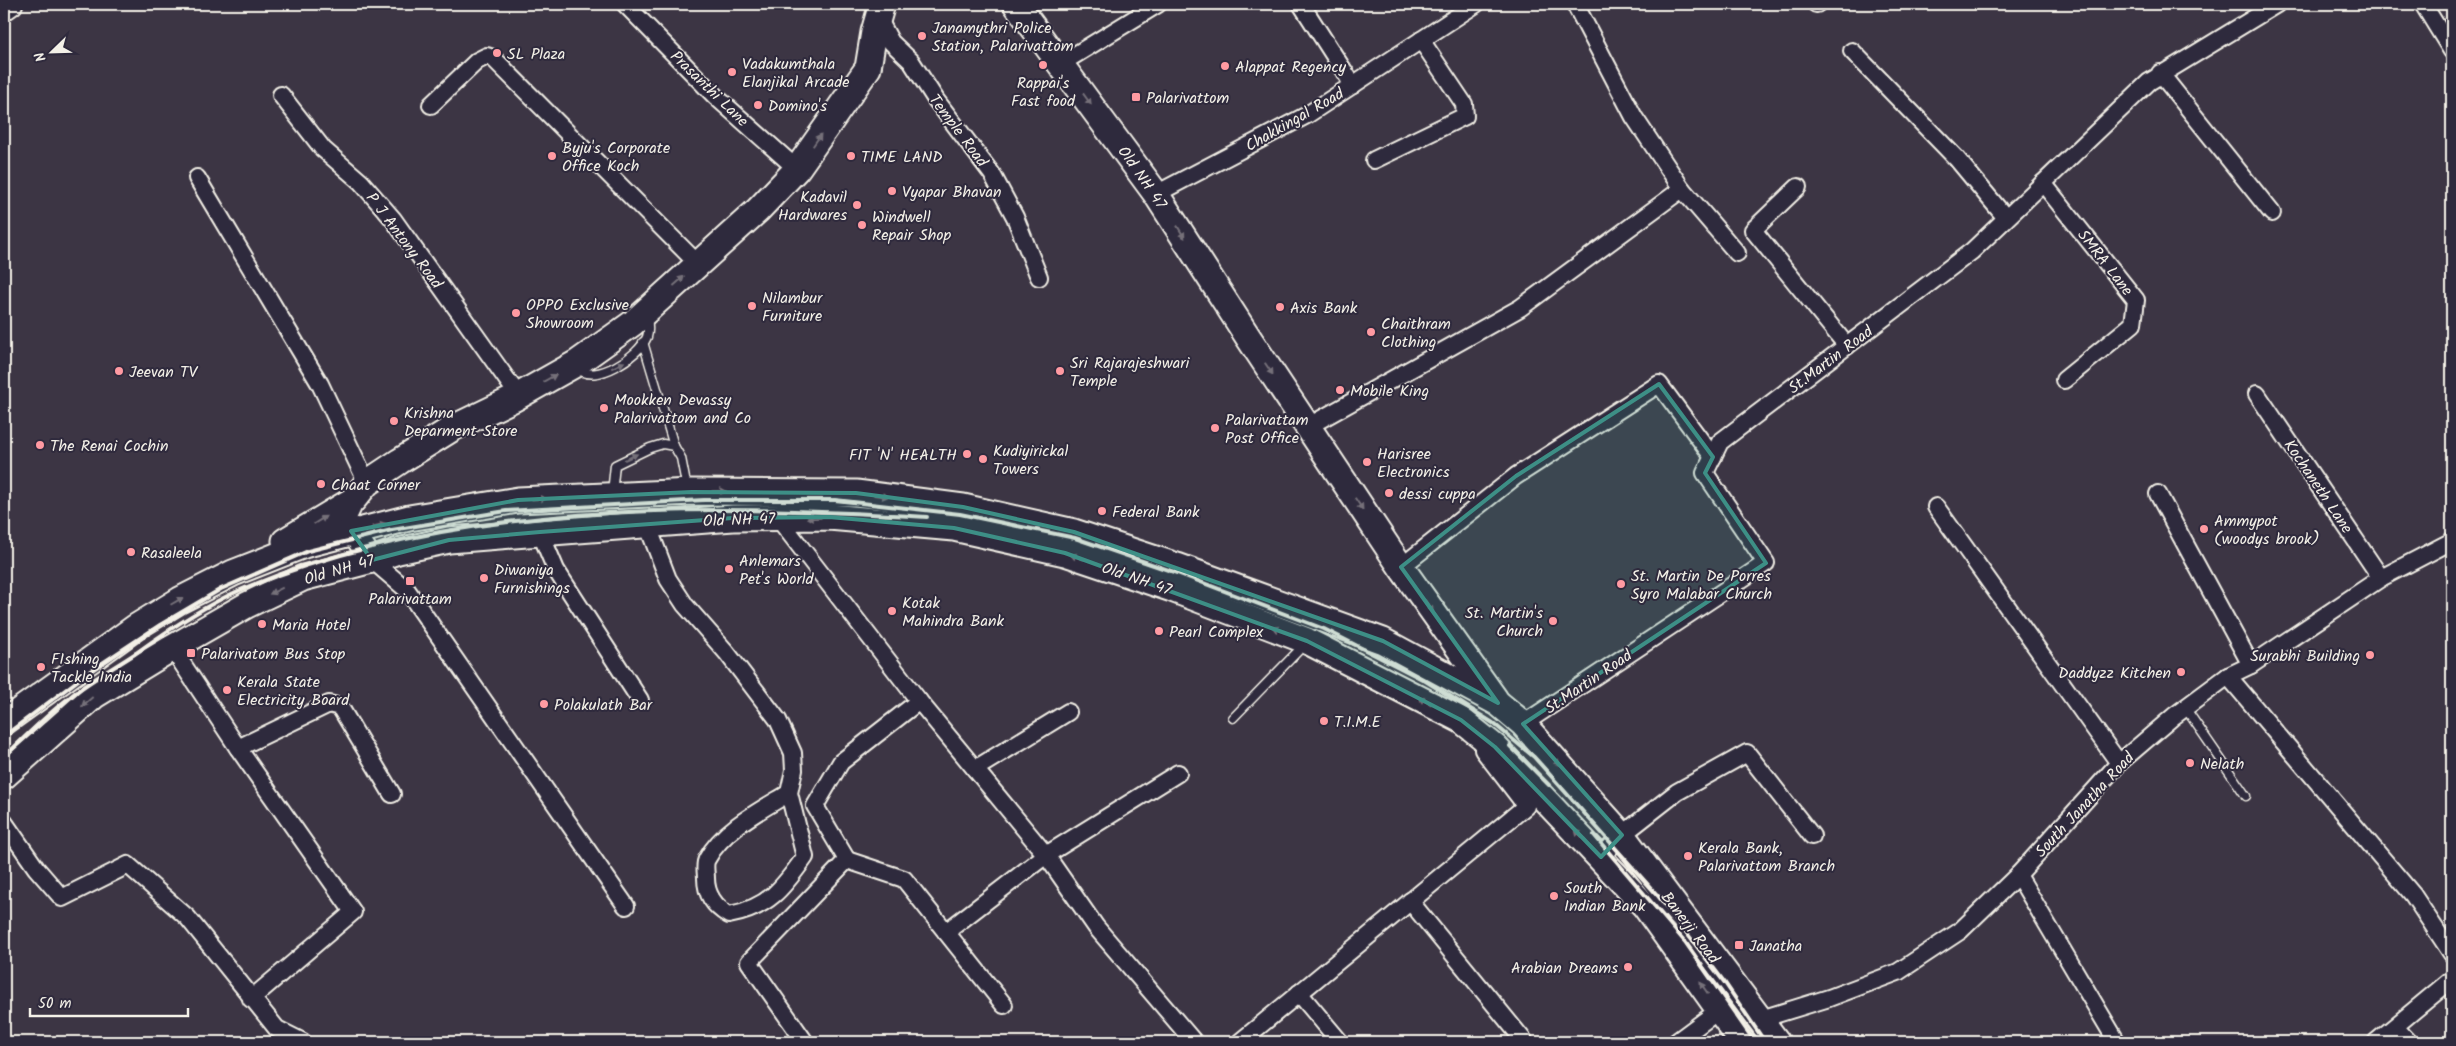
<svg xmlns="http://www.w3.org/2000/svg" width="2456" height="1046" viewBox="0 0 2456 1046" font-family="Kalam,sans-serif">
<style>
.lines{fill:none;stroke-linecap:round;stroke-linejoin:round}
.lane-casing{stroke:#f4f1e8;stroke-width:11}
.street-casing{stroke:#f4f1e8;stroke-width:20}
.secondary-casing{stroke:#f4f1e8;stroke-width:26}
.primary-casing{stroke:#f4f1e8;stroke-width:29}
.lane{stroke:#2f2a3d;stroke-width:8}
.street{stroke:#2f2a3d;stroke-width:16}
.secondary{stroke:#2f2a3d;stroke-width:22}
.primary{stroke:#2f2a3d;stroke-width:25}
.rail{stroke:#f4f1e8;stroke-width:4}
.oneway{fill:#747079}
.marked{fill:#3d8f86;fill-opacity:0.2;stroke:#3d8f86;stroke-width:4;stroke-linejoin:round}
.poi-dot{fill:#ff9aa2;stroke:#2f2a3d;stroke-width:2}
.labels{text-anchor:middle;stroke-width:4;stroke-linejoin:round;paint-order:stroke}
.poi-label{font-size:16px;fill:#f4f1e8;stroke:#2f2a3d;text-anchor:start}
.street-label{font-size:16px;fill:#f4f1e8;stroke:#2f2a3d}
</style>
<rect width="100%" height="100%" fill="#3c3544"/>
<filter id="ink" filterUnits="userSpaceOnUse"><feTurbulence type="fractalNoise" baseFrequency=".02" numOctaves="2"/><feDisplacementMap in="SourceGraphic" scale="10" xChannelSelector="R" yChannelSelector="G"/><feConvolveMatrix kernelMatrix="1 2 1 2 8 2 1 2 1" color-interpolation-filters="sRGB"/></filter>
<g filter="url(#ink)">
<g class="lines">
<defs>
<g id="lane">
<path d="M643,342L674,446"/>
<path d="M577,368C595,386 639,356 647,337C649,331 648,323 647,317"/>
<path d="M612,493L615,465L650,448L663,444L674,446L681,458L687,489"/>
<path d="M2186,709L2246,796"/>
<path d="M1233,718L1304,645"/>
</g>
<g id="street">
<path d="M625,4L715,96L797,169"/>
<path d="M1301,4L1353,85"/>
<path d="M1816,4H1817"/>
<path d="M2423,4L2452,51"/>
<path d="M878,18L891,42L911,61L936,100L992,174L1015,217L1039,277"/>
<path d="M1852,51L1957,159L2006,218"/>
<path d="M1062,63L1158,4"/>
<path d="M2160,73L2272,213"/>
<path d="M281,95L323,149L361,182L393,219L518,395"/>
<path d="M431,105L477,61L487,56L493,58L698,264"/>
<path d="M1374,160L1465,116L1464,104L1421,40"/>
<path d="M197,178L320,384L367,483"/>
<path d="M2043,183L2136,300L2133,324L2064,380"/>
<path d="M1798,187L1753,230L1847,346"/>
<path d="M1682,189L1737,253"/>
<path d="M1156,194L1307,115L1476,4"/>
<path d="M2257,394L2381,578"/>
<path d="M1307,427L1520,308L1682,189L1634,117L1575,4"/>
<path d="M2158,494L2251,665"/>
<path d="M1936,507L2119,763"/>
<path d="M778,518L919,701L1046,855L1096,927L1194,1042"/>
<path d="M647,524L668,579L685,605L727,653L778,720L793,753L794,770L789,793L805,857C783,888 768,908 729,915C715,907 706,895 706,878C706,873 704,864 707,859C723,829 761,810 789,793"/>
<path d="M540,532L556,570L640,700"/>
<path d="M372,560L407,590L626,906"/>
<path d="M1401,567L1516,476L1659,384L1713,457"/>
<path d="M172,648L238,748L353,912L251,999"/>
<path d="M2228,676L2413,895L2452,954"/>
<path d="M1523,724L1766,563L1705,473L1720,442L1972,251L2149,82L2277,4"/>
<path d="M238,748L329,704L340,707L392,794"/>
<path d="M975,769L1068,712"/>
<path d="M4,822L36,868L62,898L128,865L188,918L277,1029L303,1042"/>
<path d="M1601,857L1622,835L1677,792L1747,753L1812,836"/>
<path d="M847,860L904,879L1004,1005"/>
<path d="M2018,875L2117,1042"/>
<path d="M1410,901L1525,1042"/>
<path d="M946,932L1046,855L1178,773"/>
<path d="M1299,993L1340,1042"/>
<path d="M1761,1019L1829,998L1898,972L1960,931L2018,875L2119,763L2174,716L2228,676L2251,665L2381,578L2452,541"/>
<path d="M2395,1027L2409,1042"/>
<path d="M805,1042L749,962L847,860L815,806L841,762L919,701"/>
<path d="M1240,1042L1526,806L1483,750"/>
<path d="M1676,1042L1719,1010"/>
<path d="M2376,1042L2452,979"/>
</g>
<g id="secondary">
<path d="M4,9L11,4"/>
<path d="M353,500L344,519L372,560"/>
</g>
<g id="primary">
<path d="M1016,4L1156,194L1248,337L1401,567L1495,699"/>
<path d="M285,541L353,500L367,483L400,461L453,428L513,399L577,363L633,323L758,210L797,169L868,68L874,32L882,4"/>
<path d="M4,722L136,627L180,600L233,573L304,545L409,518L518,500L692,492L856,493L963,507L1074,532L1177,566L1383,641L1498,703L1523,724L1622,835L1777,1042"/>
<path d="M4,776L95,695L172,648L247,605L303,578L372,560L398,551L449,540L733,518L829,517L954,528L1065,553L1172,589L1307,641L1461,720L1495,747L1645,906L1742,1042"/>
</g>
</defs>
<use href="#lane" class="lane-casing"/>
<use href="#street" class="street-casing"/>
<use href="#secondary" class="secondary-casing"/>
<use href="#primary" class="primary-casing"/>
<use href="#lane" class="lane"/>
<use href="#street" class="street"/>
<use href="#secondary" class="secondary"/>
<use href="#primary" class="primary"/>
<g class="rail">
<path d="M4,736L89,672L160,625L221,589L308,551L392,530L506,511L704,500H835L960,514L1075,538L1177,573L1324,629L1424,680L1493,723L1534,757L1659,897L1725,983L1765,1042"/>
<path d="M1510,746L1549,785"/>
<path d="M4,757C25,737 46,715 70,697C90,680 114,668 136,653C168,630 202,607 238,591C451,500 700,504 927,517"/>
<path d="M1594,835L1686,943L1755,1042"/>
</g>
</g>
<defs><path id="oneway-solid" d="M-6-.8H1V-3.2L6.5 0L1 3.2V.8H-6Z" transform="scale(1.25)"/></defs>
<g class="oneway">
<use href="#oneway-solid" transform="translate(1087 99) rotate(54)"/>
<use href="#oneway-solid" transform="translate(817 140) rotate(-56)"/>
<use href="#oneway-solid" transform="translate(1181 232) rotate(58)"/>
<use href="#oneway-solid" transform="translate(679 281) rotate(-42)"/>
<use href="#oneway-solid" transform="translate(618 365) rotate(-26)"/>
<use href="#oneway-solid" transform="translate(1269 369) rotate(56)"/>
<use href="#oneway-solid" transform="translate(550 378) rotate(-29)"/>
<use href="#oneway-solid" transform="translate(631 457) rotate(-25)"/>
<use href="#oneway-solid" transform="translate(719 491) rotate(-1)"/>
<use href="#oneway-solid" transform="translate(881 496) rotate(7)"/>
<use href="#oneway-solid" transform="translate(539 499) rotate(-3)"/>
<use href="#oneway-solid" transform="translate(1359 504) rotate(56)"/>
<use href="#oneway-solid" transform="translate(814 518) rotate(179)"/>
<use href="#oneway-solid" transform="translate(320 520) rotate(-32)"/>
<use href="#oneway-solid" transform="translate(379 525) rotate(-13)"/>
<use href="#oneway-solid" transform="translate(1077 557) rotate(-161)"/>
<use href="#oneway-solid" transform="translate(276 591) rotate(154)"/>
<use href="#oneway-solid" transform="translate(177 601) rotate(-30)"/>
<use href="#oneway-solid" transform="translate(1429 606) rotate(54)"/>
<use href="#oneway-solid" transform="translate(1279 630) rotate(-159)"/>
<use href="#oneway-solid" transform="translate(1425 701) rotate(-152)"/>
<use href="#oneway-solid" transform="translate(87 702) rotate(139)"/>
<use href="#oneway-solid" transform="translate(1555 760) rotate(48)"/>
<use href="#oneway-solid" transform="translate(1580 835) rotate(-134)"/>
<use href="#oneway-solid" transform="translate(1704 988) rotate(-125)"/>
</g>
</g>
<path class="marked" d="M1659,384L1713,457L1705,473L1766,563L1523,724L1622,835L1601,857L1495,747L1461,720L1307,641L1065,553L954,528L829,517L733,518L540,532L449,540L372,560L351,531L518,500L692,492L856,493L963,507L1074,532L1383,641L1498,703L1401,567L1516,476Z"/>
<g class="poi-dot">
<circle cx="922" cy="36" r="5"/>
<circle cx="497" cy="53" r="5"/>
<circle cx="1043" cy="65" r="5"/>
<circle cx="1225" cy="66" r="5"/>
<circle cx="732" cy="72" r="5"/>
<rect x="1131" y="92" width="10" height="10" rx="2.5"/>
<circle cx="758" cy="105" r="5"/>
<circle cx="552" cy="156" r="5"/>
<circle cx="851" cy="156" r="5"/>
<circle cx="892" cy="191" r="5"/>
<circle cx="857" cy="205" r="5"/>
<circle cx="862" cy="225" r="5"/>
<circle cx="752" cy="306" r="5"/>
<circle cx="1280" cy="307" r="5"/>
<circle cx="516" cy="313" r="5"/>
<circle cx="1371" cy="332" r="5"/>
<circle cx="119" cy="371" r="5"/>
<circle cx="1060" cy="371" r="5"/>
<circle cx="1340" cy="390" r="5"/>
<circle cx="604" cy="408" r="5"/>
<circle cx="394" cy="421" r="5"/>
<circle cx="1215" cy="428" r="5"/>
<circle cx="40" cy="445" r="5"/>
<circle cx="967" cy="454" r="5"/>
<circle cx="983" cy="459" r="5"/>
<circle cx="1367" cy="462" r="5"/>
<circle cx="321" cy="484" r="5"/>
<circle cx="1389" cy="493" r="5"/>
<circle cx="1102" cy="511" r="5"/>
<circle cx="2204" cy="529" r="5"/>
<circle cx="131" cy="552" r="5"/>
<circle cx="729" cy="569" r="5"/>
<circle cx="484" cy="578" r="5"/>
<rect x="405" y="576" width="10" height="10" rx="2.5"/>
<circle cx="1621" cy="584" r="5"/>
<circle cx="892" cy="611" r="5"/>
<circle cx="1553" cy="621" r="5"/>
<circle cx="262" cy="624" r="5"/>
<circle cx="1159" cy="631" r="5"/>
<rect x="186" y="648" width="10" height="10" rx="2.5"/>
<circle cx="2370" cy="655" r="5"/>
<circle cx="41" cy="667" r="5"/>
<circle cx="2181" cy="672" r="5"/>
<circle cx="227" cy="690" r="5"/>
<circle cx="544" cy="704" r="5"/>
<circle cx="1324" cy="721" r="5"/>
<circle cx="2190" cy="763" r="5"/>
<circle cx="1688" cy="856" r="5"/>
<circle cx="1554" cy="896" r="5"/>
<rect x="1734" y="940" width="10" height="10" rx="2.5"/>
<circle cx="1628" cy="967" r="5"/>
</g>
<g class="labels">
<g class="poi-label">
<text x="932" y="33">Janamythri Police<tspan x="932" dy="18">Station, Palarivattom</tspan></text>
<text x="507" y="59">SL Plaza</text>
<text x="742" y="69">Vadakumthala<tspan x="742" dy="18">Elanjikal Arcade</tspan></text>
<text x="1235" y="72">Alappat Regency</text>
<text x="1043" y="88" text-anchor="middle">Rappai's<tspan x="1043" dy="18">Fast food</tspan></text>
<text x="1146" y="103">Palarivattom</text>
<text x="768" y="111">Domino's</text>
<text x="562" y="153">Byju's Corporate<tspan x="562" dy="18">Office Koch</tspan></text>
<text x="861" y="162">TIME LAND</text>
<text x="902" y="197">Vyapar Bhavan</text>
<text x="847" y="202" text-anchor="end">Kadavil<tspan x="847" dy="18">Hardwares</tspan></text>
<text x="872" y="222">Windwell<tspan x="872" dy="18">Repair Shop</tspan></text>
<text x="762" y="303">Nilambur<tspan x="762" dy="18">Furniture</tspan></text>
<text x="526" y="310">OPPO Exclusive<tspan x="526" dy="18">Showroom</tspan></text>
<text x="1290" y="313">Axis Bank</text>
<text x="1381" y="329">Chaithram<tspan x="1381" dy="18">Clothing</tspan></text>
<text x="1070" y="368">Sri Rajarajeshwari<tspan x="1070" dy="18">Temple</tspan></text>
<text x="129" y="377">Jeevan TV</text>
<text x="1350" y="396">Mobile King</text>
<text x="614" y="405">Mookken Devassy<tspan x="614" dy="18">Palarivattom and Co</tspan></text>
<text x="404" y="418">Krishna<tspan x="404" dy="18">Deparment Store</tspan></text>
<text x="1225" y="425">Palarivattam<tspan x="1225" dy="18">Post Office</tspan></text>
<text x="50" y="451">The Renai Cochin</text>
<text x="993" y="456">Kudiyirickal<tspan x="993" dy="18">Towers</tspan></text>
<text x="1377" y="459">Harisree<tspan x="1377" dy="18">Electronics</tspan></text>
<text x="957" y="460" text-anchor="end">FIT 'N' HEALTH</text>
<text x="331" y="490">Chaat Corner</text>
<text x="1399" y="499">dessi cuppa</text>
<text x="1112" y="517">Federal Bank</text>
<text x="2214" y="526">Ammypot<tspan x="2214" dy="18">(woodys brook)</tspan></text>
<text x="141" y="558">Rasaleela</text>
<text x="739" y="566">Anlemars<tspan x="739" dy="18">Pet's World</tspan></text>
<text x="494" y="575">Diwaniya<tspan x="494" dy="18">Furnishings</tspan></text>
<text x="1631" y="581">St. Martin De Porres<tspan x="1631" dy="18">Syro Malabar Church</tspan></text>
<text x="410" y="604" text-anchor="middle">Palarivattam</text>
<text x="902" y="608">Kotak<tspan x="902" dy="18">Mahindra Bank</tspan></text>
<text x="1543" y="618" text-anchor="end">St. Martin's<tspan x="1543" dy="18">Church</tspan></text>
<text x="272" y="630">Maria Hotel</text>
<text x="1169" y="637">Pearl Complex</text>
<text x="201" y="659">Palarivatom Bus Stop</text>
<text x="2360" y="661" text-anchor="end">Surabhi Building</text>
<text x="51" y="664">FIshing<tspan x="51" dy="18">Tackle India</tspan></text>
<text x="2171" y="678" text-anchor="end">Daddyzz Kitchen</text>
<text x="237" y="687">Kerala State<tspan x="237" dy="18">Electricity Board</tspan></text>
<text x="554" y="710">Polakulath Bar</text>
<text x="1334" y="727">T.I.M.E</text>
<text x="2200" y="769">Nelath</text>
<text x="1698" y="853">Kerala Bank,<tspan x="1698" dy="18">Palarivattom Branch</tspan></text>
<text x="1564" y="893">South<tspan x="1564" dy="18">Indian Bank</tspan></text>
<text x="1749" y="951">Janatha</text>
<text x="1618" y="973" text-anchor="end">Arabian Dreams</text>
</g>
<g class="street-label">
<text transform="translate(710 88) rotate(44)" y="6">Prasanthi Lane</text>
<text transform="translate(1294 119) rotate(-30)" y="6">Chakkingal Road</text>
<text transform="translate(959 130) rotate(53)" y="6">Temple Road</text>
<text transform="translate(1143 177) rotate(55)" y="6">Old NH 47</text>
<text transform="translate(405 240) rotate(53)" y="6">P J Antony Road</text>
<text transform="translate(2106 262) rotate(52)" y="6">SMRA Lane</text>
<text transform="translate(1830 359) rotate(-37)" y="6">St.Martin Road</text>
<text transform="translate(2319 486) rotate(56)" y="6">Kochaneth Lane</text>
<text transform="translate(739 519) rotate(-2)" y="6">Old NH 47</text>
<text transform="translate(339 569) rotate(-16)" y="6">Old NH 47</text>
<text transform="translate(1137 578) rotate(19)" y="6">Old NH 47</text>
<text transform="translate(1588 681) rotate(-34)" y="6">St.Martin Road</text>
<text transform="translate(2084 804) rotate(-47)" y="6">South Janatha Road</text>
<text transform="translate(1691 927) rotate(53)" y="6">Banerji Road</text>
</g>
</g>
<rect width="2456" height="1046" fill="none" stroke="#2f2a3d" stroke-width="20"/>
<rect x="10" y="10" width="2436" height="1026" fill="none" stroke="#f4f1e8" stroke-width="2" filter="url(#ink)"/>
<g transform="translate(52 52) rotate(247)" stroke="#2f2a3d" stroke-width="4" paint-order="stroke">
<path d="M0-4L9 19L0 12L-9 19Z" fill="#f4f1e8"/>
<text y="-8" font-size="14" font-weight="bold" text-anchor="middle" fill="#f4f1e8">N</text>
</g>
<path d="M30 1008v8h158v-8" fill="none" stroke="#f4f1e8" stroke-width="2.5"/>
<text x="38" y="1008" font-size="15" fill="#f4f1e8" stroke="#2f2a3d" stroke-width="4" paint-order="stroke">50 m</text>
</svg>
